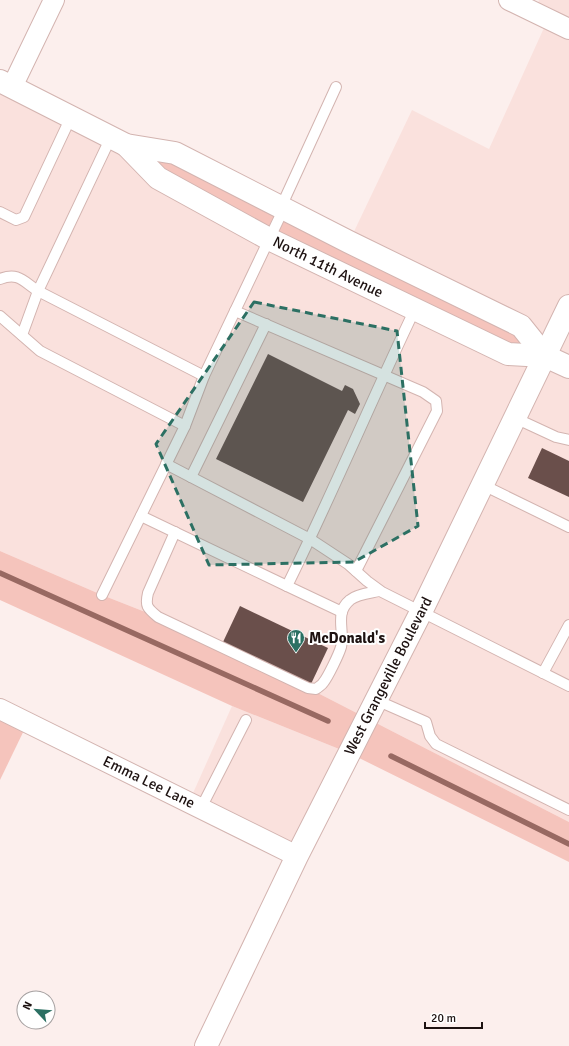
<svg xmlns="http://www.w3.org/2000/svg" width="569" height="1046" viewBox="0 0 569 1046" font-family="Signika,sans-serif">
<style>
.built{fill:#fae1dd}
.green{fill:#f5c4bc}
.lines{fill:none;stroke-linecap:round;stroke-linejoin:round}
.stream{stroke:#986962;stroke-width:5.5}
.building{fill:#6a4f4b}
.lane-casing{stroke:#d3b4b0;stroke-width:12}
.street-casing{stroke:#d3b4b0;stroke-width:22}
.secondary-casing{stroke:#d3b4b0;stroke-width:24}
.lane{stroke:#fff;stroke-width:10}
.street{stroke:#fff;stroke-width:20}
.secondary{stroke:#fff;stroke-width:22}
.marked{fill:#2c7063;fill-opacity:0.2;stroke:#2c7063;stroke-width:3;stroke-dasharray:8 5;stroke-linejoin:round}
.labels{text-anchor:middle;stroke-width:4;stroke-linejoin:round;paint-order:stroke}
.street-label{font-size:15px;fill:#1d1211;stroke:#fff}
.poi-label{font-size:15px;font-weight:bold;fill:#1d1211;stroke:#fff;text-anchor:start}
</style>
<rect width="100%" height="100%" fill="#fcefed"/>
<g class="built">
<path d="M539,0H569V822L308,688L158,617L102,595L0,551V81L349,242L412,110L489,149L548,19L534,12Z"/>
<path d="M232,706L349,753L297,856L189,802Z"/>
</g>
<g class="green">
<path d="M126,145L175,153L521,326L545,356L508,354L269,239Z"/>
<path d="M0,551L102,595L158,617L308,688L569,822V862L349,753L232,706L0,600Z"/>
<path d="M0,709L28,722L0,780Z"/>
</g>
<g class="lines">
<g class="stream">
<path d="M0,573L328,721"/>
<path d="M391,756L569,844"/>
</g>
</g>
<g class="building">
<path d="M268,354L342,391L345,385L353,389L360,404L355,414L348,410L303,502L216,459Z"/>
<path d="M542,448L569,461V497L528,478Z"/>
<path d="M240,606L328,648L311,684L223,642Z"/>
</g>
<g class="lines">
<defs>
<g id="lane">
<path d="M111,137L38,291L204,376"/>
<path d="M281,207L336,87"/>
<path d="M0,212L16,220L24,217L71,117"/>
<path d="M0,279C18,272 23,281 38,291L22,335"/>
<path d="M235,311L423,392L436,401L437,411L356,571"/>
<path d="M0,316L40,351L185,426"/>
<path d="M515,418L556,437L569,440"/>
<path d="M166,464L310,539L348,564L367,581L382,592L569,686"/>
<path d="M191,477L266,324"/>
<path d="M483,485L569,527"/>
<path d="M141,516L287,586C332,495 371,401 415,309"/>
<path d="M175,532L148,593C145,606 147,608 158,617L308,688L316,689C318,687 322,685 323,683C328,677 339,654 341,647C345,631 334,613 350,600C357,594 370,593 379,591"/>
<path d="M287,586L342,612"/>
<path d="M102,595L185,426L204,376L284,208"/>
<path d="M543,673L569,625"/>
<path d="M376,700L426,722L430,736L436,744L569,810"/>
<path d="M201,808L246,720"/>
</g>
<g id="street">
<path d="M509,0L569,29"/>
<path d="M12,87L54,0"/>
<path d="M0,709L297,856"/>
</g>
<g id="secondary">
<path d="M0,81L126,145L175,153L349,242L521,326L545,356"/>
<path d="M126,145L158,178L269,239L508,354L545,356L569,367"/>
<path d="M206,1046L297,856L421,612L569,306"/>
</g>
</defs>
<use href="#lane" class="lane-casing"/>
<use href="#street" class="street-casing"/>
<use href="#secondary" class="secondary-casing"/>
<use href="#lane" class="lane"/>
<use href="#street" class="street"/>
<use href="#secondary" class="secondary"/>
</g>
<path class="marked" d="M254,302L397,331L418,526L354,562L209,565L156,444Z"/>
<defs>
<symbol id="restaurant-pin" viewBox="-11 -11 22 30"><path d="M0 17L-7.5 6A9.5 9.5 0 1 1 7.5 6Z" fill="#2c7063" stroke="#fff"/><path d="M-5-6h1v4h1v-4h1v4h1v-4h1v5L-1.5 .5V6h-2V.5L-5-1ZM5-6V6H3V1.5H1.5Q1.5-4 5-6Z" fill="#fff"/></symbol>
</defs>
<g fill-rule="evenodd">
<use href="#restaurant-pin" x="286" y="628" width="20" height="27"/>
</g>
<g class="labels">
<g class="street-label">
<text transform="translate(328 267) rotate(26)" y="5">North 11th Avenue</text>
<text transform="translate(388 676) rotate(-63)" y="5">West Grangeville Boulevard</text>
<text transform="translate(149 782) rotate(26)" y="5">Emma Lee Lane</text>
</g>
<g class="poi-label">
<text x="309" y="643">McDonald's</text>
</g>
</g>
<g transform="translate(36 1010) rotate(296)"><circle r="19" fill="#ffffff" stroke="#a5a0a0"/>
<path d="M0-3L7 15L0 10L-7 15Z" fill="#2c7063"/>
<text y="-6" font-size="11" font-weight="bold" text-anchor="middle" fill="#1d1211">N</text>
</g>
<path d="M425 1022v6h57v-6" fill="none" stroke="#1d1211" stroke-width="2"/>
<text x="431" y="1022" font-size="12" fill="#1d1211" stroke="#ffffff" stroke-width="3" paint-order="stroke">20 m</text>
</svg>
